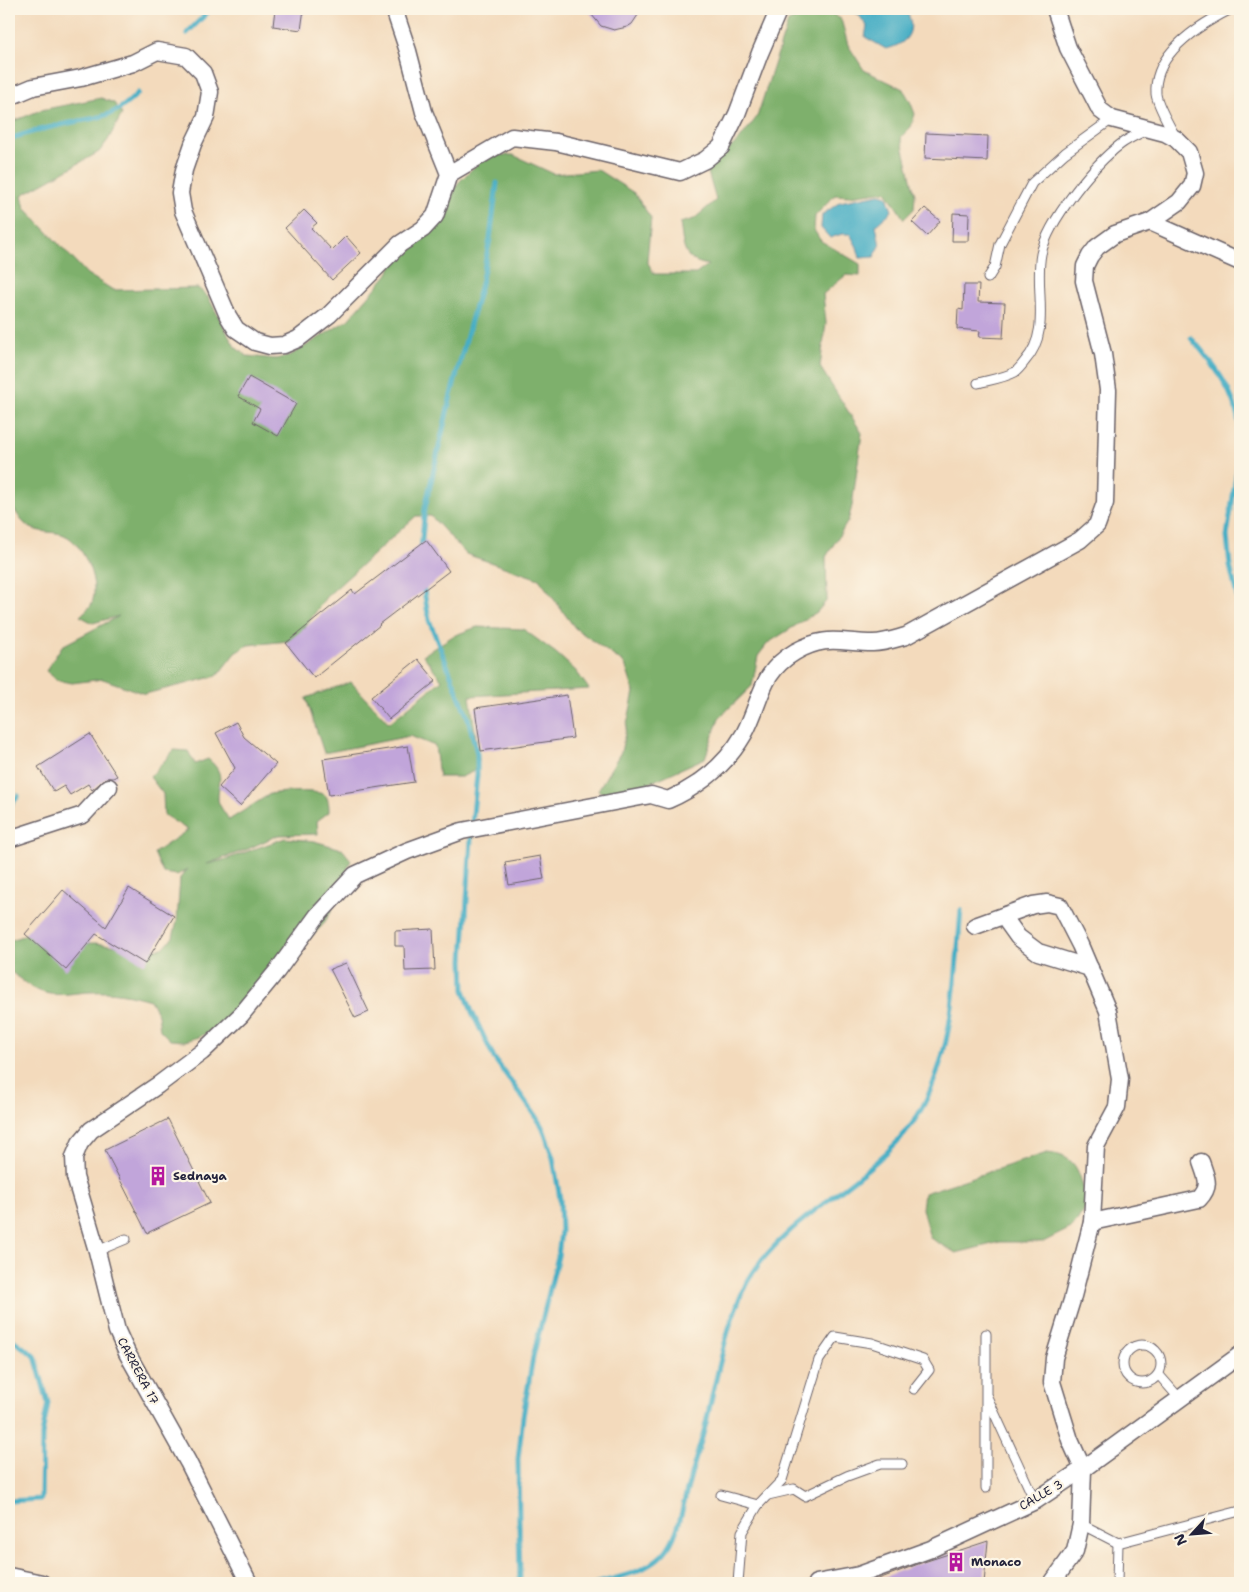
<svg xmlns="http://www.w3.org/2000/svg" width="1249" height="1592" viewBox="0 0 1249 1592" font-family="'Shantell Sans',sans-serif">
<style>
.forest{fill:#7eb06c;stroke:#506954}
.water{fill:#46aec5;stroke:#346880}
.lines{fill:none;stroke-linecap:round;stroke-linejoin:round}
.stream{stroke:#46aec5;stroke-width:5}
.building{fill:#c1a5da}
.service-casing{stroke:#6b6268;stroke-width:11}
.minor-casing{stroke:#6b6268;stroke-width:19}
.service{stroke:#fff;stroke-width:9}
.minor{stroke:#fff;stroke-width:16}
.labels{text-anchor:middle;stroke-width:4.5;stroke-linejoin:round;paint-order:stroke}
.poi-label{font-size:12px;font-weight:bold;fill:#22223b;stroke:#fcf5e5;text-anchor:start}
.street-label{font-size:12px;fill:#22223b;stroke:#fcf5e5}
</style>
<rect width="100%" height="100%" fill="#fcf5e5"/>
<filter id="ink" filterUnits="userSpaceOnUse"><feTurbulence type="fractalNoise" baseFrequency=".02" numOctaves="2"/><feDisplacementMap in="SourceGraphic" scale="10" xChannelSelector="R" yChannelSelector="G"/><feConvolveMatrix kernelMatrix="1 2 1 2 8 2 1 2 1" color-interpolation-filters="sRGB"/></filter>
<filter id="wash" filterUnits="userSpaceOnUse"><feTurbulence type="fractalNoise" baseFrequency=".0096" numOctaves="4" result="noise"/><feDisplacementMap in="SourceGraphic" scale="20" xChannelSelector="R" yChannelSelector="G"/><feGaussianBlur stdDeviation="1.12" result="paint"/><feColorMatrix in="noise" values="0 0 0 0 0 0 0 0 0 0 0 0 0 0 0 0 0 1.4 0 .05"/><feComposite in="paint" operator="in"/></filter>
<g filter="url(#wash)">
<rect width="100%" height="100%" fill="#f3dabc"/>
<g class="forest">
<path d="M814,10L828,12L841,19L848,45L864,70L903,89L910,101L915,114L911,127L901,137L915,195L914,209L904,219L886,191L850,196L835,195L815,216L814,230L821,241L860,264V276L846,275L823,294L826,323L820,367L862,433L852,506L848,521L826,557L827,600L817,612L768,643L758,656L752,686L719,718L705,758L612,800L598,790L621,752L634,692L625,664L575,628L539,579L466,554L431,516H416L326,597L301,633L289,641L248,645L235,653L217,676L145,694L103,679L72,683L57,680L46,671L62,646L119,616L93,623L80,616C83,613 88,609 91,605C101,586 85,548 68,537C56,529 39,536 25,524C19,518 14,509 9,502V123L41,110L101,98L114,103L122,114L108,140L99,152L22,195L25,208L87,274L113,290L198,288L208,297L235,347L247,356L276,359L291,355L348,320L387,275L402,250L439,225L458,183L486,155H513L554,174L598,170L634,193L651,218L647,261L654,274H696L708,265C681,260 684,247 680,223L694,219L716,200L707,169L739,140L757,117L788,22Z"/>
<path d="M477,627L523,629L556,653L576,671L589,689L470,696L479,760L474,771L461,777H439L435,746L410,736L324,753L306,698L351,682L389,723L442,680L423,655L453,636Z"/>
<path d="M174,750L188,751L195,764L208,759C226,774 218,780 218,799C218,805 226,814 229,820L270,794C279,792 320,789 326,796C329,801 329,807 329,812L317,821L318,834L278,835L248,849L207,864L224,860L285,838L314,841L342,849L351,860L330,914L322,926L224,1024L199,1037L185,1041L170,1040L160,1030L158,1014L150,1000C129,994 113,991 92,992C76,992 61,997 45,993C31,989 20,979 9,970V941L25,935L52,944L95,943L149,950L163,948L173,937L177,922L180,878L188,869L177,875L163,873L154,853L188,830L164,815L163,794L150,777Z"/>
<path d="M1047,1153C1081,1156 1078,1175 1088,1203L1073,1227L1043,1242H1000L956,1253L930,1238L922,1209L924,1193Z"/>
</g>
<g class="water">
<path d="M842,9H906C917,31 908,44 886,49L865,37L867,26L858,14Z"/>
<path d="M880,194L887,196L892,211L876,225L880,246L874,257L860,258L857,247L850,234H842L830,238L821,228L822,215L840,202Z"/>
</g>
<g class="lines">
<g class="stream">
<path d="M187,33L211,9"/>
<path d="M9,139C27,133 46,128 65,124C99,116 112,120 138,93"/>
<path d="M1191,338C1215,365 1235,392 1240,428"/>
<path d="M1240,430V450L1227,536L1230,566L1240,609"/>
<path d="M421,549L425,508L451,395L481,284L490,239L497,183"/>
<path d="M423,585L429,620L468,718L477,754V775L472,824L463,960L464,990L472,1012L494,1058L533,1112L543,1128L553,1158L560,1199L561,1231L558,1256L533,1357L523,1417L518,1459L520,1583"/>
<path d="M9,808L18,796"/>
<path d="M9,1337L35,1356L48,1403L42,1435L41,1499L9,1501"/>
<path d="M597,1583C622,1576 644,1573 663,1554C679,1537 682,1508 688,1486C693,1465 701,1444 706,1423C713,1391 720,1360 729,1328C735,1311 740,1294 749,1279C771,1241 814,1211 849,1184C874,1164 901,1143 918,1115C954,1054 955,979 961,910"/>
</g>
</g>
<g id="blocks">
<g class="building">
<path d="M275,9H304L301,30L273,26Z"/>
<path d="M587,9H642L632,24L627,27L614,30L601,26Z"/>
<path d="M926,133L988,136L987,161L925,158Z"/>
<path d="M925,208L940,221L927,236L912,222Z"/>
<path d="M304,210L317,223L311,228L332,250L346,236L361,253L332,280L285,228Z"/>
<path d="M953,213L969,214L968,241H952Z"/>
<path d="M964,285H979L978,302L1005,303L1003,338L979,337L980,331L957,329L958,309L963,310Z"/>
<path d="M249,377L296,404L278,436L253,422L260,409L238,396Z"/>
<path d="M426,540L449,571L379,624L380,625L314,678L286,643L352,590L355,594Z"/>
<path d="M418,659L436,681L389,719L371,697Z"/>
<path d="M567,695L573,738L481,751L475,708Z"/>
<path d="M236,722L244,737L276,764L240,806L219,787L235,768L216,733Z"/>
<path d="M90,734L117,776L113,778H106L92,790L88,784L70,795L64,786L54,792L38,767Z"/>
<path d="M408,746L414,782L329,795L323,759Z"/>
<path d="M540,856L544,879L509,885L505,862Z"/>
<path d="M129,888L174,916L145,964L96,934L66,970L25,934L63,890L106,927Z"/>
<path d="M433,929L435,970L405,971L404,946H395V931Z"/>
<path d="M346,963L369,1012L355,1018L330,969Z"/>
<path d="M168,1119L210,1203L147,1233L105,1150Z"/>
<path d="M988,1541L984,1583H868L921,1563Z"/>
</g>
</g>
</g>
<g filter="url(#ink)">
<use href="#blocks" fill-opacity="0" stroke="#6b6268" stroke-width="1"/>
<g class="lines">
<defs>
<g id="service">
<path d="M1175,136C1170,127 1157,103 1156,94C1153,53 1199,25 1231,9"/>
<path d="M988,278L995,267L1000,244L1032,183L1065,153L1112,119"/>
<path d="M978,383C989,380 1004,378 1015,372C1018,370 1022,365 1025,361C1052,331 1034,289 1041,254C1048,221 1094,164 1121,144C1129,138 1139,134 1148,129"/>
<path d="M97,1251L126,1239"/>
<circle cx="1142" cy="1364" r="19"/>
<path d="M1159,1375L1180,1399"/>
<path d="M987,1397L1035,1501"/>
<path d="M986,1488V1334"/>
<path d="M721,1495L758,1505"/>
<path d="M768,1495L794,1489L805,1496L847,1476L880,1464H902"/>
<path d="M1081,1524L1118,1543L1240,1511"/>
<path d="M738,1583L742,1532L758,1505L782,1480L819,1360L835,1337L872,1343L923,1360L929,1370L914,1389"/>
<path d="M1117,1583L1118,1543"/>
</g>
<g id="minor">
<path d="M9,97L33,87L81,78L133,63L157,51L186,56L203,73L210,92L206,117L193,144L184,170L180,193L183,211L228,316L236,329L255,342L270,346L284,345L298,339L329,315L400,244L423,229L435,216L449,174L424,112L408,51L394,9"/>
<path d="M449,174L512,137L556,142L680,172L705,160L721,147L737,114L760,53L779,9"/>
<path d="M1150,222L1240,262"/>
<path d="M9,839L83,815L109,787"/>
<path d="M1003,916L1018,937L1038,952L1090,968"/>
<path d="M975,926L1033,905L1047,903L1060,906L1080,945L1108,1011L1120,1079L1117,1107L1096,1146L1092,1222L1072,1300L1054,1358L1052,1382L1070,1440L1083,1469L1081,1524L1075,1551L1052,1583"/>
<path d="M1092,1222L1199,1199C1212,1186 1206,1177 1201,1162"/>
<path d="M9,1576L42,1583"/>
<path d="M249,1583L188,1462L127,1353L117,1331L97,1251L75,1177L74,1157L80,1143L91,1130L158,1085L202,1052L241,1015L277,971L317,916L355,875L407,851L462,831L651,795L668,800C700,786 726,765 744,734C762,701 759,673 795,652C826,634 841,643 873,643C884,643 895,639 906,636L1080,540L1097,525L1105,503L1108,390L1103,354L1084,281L1085,266L1090,256L1097,247L1115,234L1150,222L1179,202L1192,186L1195,173L1189,152L1176,139L1165,133L1112,119L1100,110L1068,48L1055,9"/>
<path d="M816,1583L859,1575L931,1549L1035,1501L1083,1469L1240,1355"/>
</g>
</defs>
<use href="#service" class="service-casing"/>
<use href="#minor" class="minor-casing"/>
<use href="#service" class="service"/>
<use href="#minor" class="minor"/>
</g>
</g>
<defs>
<symbol id="building-bare" viewBox="-9 -9 18 18"><path d="M-4-6H4V6H1V3H-1V6H-4ZM-2.5-4.3h1.7v1.8h-1.7ZM.8-4.3h1.7v1.8H.8ZM-2.5-1h1.7V.8h-1.7ZM.8-1h1.7V.8H.8Z" fill="#b5179e" stroke="#fcf5e5" stroke-width="2.5" paint-order="stroke"/></symbol>
</defs>
<g fill-rule="evenodd">
<use href="#building-bare" x="144" y="1162" width="28" height="28"/>
<use href="#building-bare" x="942" y="1548" width="28" height="28"/>
</g>
<g class="labels">
<g class="poi-label">
<text x="173" y="1180">Sednaya</text>
<text x="971" y="1566">Monaco</text>
</g>
<g class="street-label">
<text transform="translate(138 1371) rotate(62)" y="4">CARRERA 17</text>
<text transform="translate(1041 1495) rotate(-30)" y="4">CALLE 3</text>
</g>
</g>
<rect width="1249" height="1592" fill="none" stroke="#fcf5e5" stroke-width="30"/>
<g transform="translate(1192 1534) rotate(244)" stroke="#fcf5e5" stroke-width="4" paint-order="stroke">
<path d="M0-4L9 19L0 12L-9 19Z" fill="#22223b"/>
<text y="-8" font-size="14" font-weight="bold" text-anchor="middle" fill="#22223b">N</text>
</g>
</svg>
